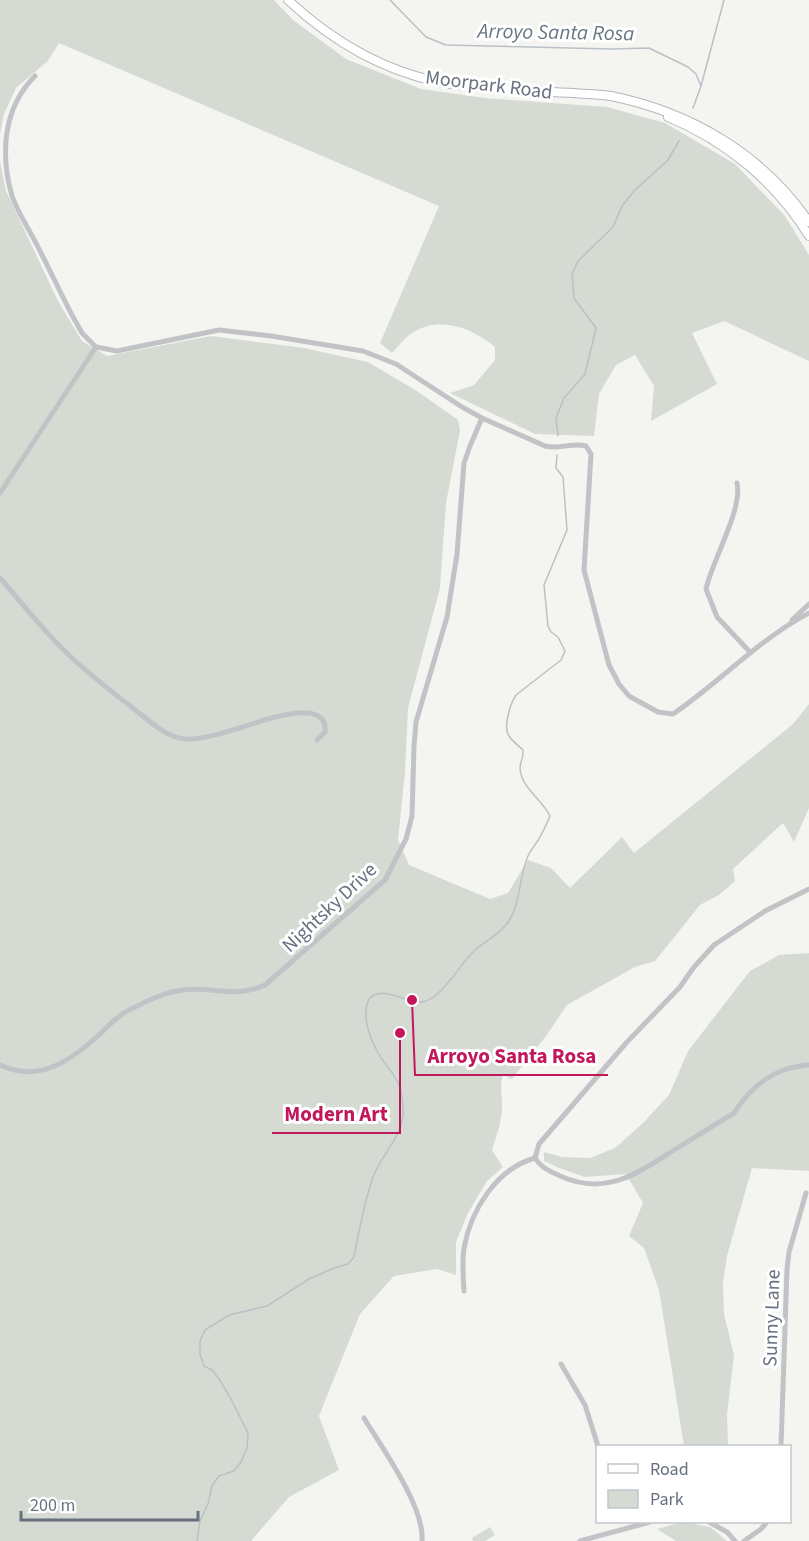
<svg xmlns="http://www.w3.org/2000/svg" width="809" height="1541" viewBox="0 0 809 1541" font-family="'Source Sans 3',sans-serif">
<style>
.green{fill:#d5dbd3}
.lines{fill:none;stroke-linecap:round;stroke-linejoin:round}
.stream{stroke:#b9c1c6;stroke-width:1.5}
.secondary-casing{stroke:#b3b6bb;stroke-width:10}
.street{stroke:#c1c3c6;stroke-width:5}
.secondary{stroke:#fff;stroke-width:8}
.labels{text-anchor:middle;stroke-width:6;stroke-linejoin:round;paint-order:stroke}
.street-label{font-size:20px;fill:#67717f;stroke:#fff}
.water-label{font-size:21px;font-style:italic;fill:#687883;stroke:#fff}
.leader{fill:none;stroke:#c2185b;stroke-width:2}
.callout-dot{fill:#c2185b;stroke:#fff;stroke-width:2}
.callout-label{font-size:21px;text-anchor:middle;font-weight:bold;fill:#c2185b;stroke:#fff;stroke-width:6;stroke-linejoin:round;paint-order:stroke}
</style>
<rect width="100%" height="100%" fill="#f4f5f1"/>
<g class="green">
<path d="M0,0H274L293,20L346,59L421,89L485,98L607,107L665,123L735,164L785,216L809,255V361L724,321L692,333L717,384L651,421L654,386L635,355L616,365L599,394L594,436L535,434L450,393L474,385L495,360V347C473,328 439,315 412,333C405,337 398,347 392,353L380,343L439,206L59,43L48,61L16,88L4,114L0,134Z"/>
<path d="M0,161L6,191L58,301L82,341L107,356L211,336L304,348L368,362L417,391L458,420L460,431L446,503L440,588L408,708L405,772L398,840L409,865L490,899L508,893L528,860L551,868L570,888L622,837L634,853L793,724L809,704V808L794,842L783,823L733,869L735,881L719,895L700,905L655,961L635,967L567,1005L546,1036L512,1079L503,1075C499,1088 503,1097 502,1110C501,1124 496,1137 492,1150L503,1167L487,1181L468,1213L456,1242V1275L437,1269L394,1276L360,1314L319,1416L339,1470L289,1497L251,1541H0Z"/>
<path d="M809,953V1171L752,1168L727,1256L723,1283L724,1314L734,1355L727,1415L728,1446H684L659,1290L644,1248L629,1236L643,1203L626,1174L585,1177L559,1168L544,1161V1152L562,1157L590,1158L615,1148L643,1123L669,1095L688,1051L750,971L779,955Z"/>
<path d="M683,1522L710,1527L727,1541H676L657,1529Z"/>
<path d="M490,1527L495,1535L485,1541H473L472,1538Z"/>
</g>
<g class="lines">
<g class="stream">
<path d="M390,0L426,37L446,45L611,49L649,48L688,67L696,74L701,86L693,108"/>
<path d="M701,86L724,0"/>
<path d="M558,436L556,418L564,398L585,374L596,328L574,298L572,274L578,261L613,227L622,206L634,191L668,160L679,141"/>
<path d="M197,1541L200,1521L208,1504L212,1486L219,1476L234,1471L241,1462L247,1448L248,1433L231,1399L219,1379L212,1370L204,1366L200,1354V1341L205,1330L229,1315L267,1306L309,1279L334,1268L348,1264L354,1257C359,1231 364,1203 373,1177C381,1154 406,1134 403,1107C402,1100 402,1092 399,1085C394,1072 383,1063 377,1051C370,1038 360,1012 370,998C382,985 408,1004 423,1002C442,998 461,963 474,951C485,941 501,934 509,921C521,902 519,876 528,856C531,849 537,843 540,837C544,830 547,823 550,816C542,799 521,788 520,768C520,762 524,757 523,750C519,746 512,741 509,736C503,727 510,704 516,695L561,660L565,651L558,637L551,632L548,626L544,585L567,530L563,477L556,468L557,455"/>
</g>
<defs>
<g id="secondary">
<path d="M288,0C331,40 381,70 439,82C465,87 493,88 520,90C551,93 581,92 611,96C690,112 763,154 809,222"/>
<path d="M668,117C726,141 776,182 809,236"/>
</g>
</defs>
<use href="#secondary" class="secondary-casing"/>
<g class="street">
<path d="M35,76C3,108 0,154 12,196C18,213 29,229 37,245C49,268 60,292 72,315L82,333L96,347L117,351L219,330L271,336L363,351L396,364L462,407L482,418L545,446C559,450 572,442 586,446L591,454L584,570L609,665L619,684L629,696L658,712L673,714C720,682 758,640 809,613"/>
<path d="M737,483C743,509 712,561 706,589L717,617L750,652"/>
<path d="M0,493L96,347"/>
<path d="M0,578C23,604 45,633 70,656C90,675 112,692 134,709C149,720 165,737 185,739C203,740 225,732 243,727C258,722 329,695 325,732L317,740"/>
<path d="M792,620L809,604"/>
<path d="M0,1065C41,1084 73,1059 102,1032C111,1023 120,1014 131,1009C147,1001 165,992 183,990C213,986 235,999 265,985L385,880L406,839L412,816L414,746L416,722L447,617L457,554L464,463L470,446L482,418"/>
<path d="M535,1158L539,1144L627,1042L680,987L694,967L714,945L765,911L809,889"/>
<path d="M535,1158C541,1168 550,1171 560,1176C605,1196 635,1175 671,1152C692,1139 713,1126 734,1113C752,1085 775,1067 809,1065"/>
<path d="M464,1291C463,1277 462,1262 464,1248C471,1210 496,1169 535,1158"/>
<path d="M561,1364L585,1405L598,1446"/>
<path d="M364,1418C382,1448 425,1507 422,1541"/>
<path d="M781,1446L787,1269L789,1252L806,1193"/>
<path d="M709,1522L727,1532L735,1541"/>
<path d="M580,1541L650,1522"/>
<path d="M744,1541L761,1529L767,1522"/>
</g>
<use href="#secondary" class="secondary"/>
</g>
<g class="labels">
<g class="street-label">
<text transform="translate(489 84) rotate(7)" y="7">Moorpark Road</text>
<text transform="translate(329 907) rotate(-43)" y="7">Nightsky Drive</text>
<text transform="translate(771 1318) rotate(-88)" y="7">Sunny Lane</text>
</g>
<g class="water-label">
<text transform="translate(556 32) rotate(1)" y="7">Arroyo Santa Rosa</text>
</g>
</g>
<path class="leader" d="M412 1000L415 1075H608M400 1033L400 1133H272"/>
<g class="callout-dot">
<circle cx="412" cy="1000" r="6"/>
<circle cx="400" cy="1033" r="6"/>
</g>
<g class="callout-label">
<text x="512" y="1063">Arroyo Santa Rosa</text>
<text x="336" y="1121">Modern Art</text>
</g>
<rect x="596" y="1445" width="195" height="78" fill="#ffffff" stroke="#c2c6cc" stroke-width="1.5"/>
<rect x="608" y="1464" width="30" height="9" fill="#ffffff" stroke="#c2c6cc" stroke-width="1.5"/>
<text x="650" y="1475" font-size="18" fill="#67717f">Road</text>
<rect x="608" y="1490" width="30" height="18" fill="#d5dbd3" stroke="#c2c6cc" stroke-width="1.5"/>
<text x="650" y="1505" font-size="18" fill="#67717f">Park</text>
<path d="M21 1511v9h177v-9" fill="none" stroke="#67717f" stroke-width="3"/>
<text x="30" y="1511" font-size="18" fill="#67717f" stroke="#ffffff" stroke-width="4.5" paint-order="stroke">200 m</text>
</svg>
